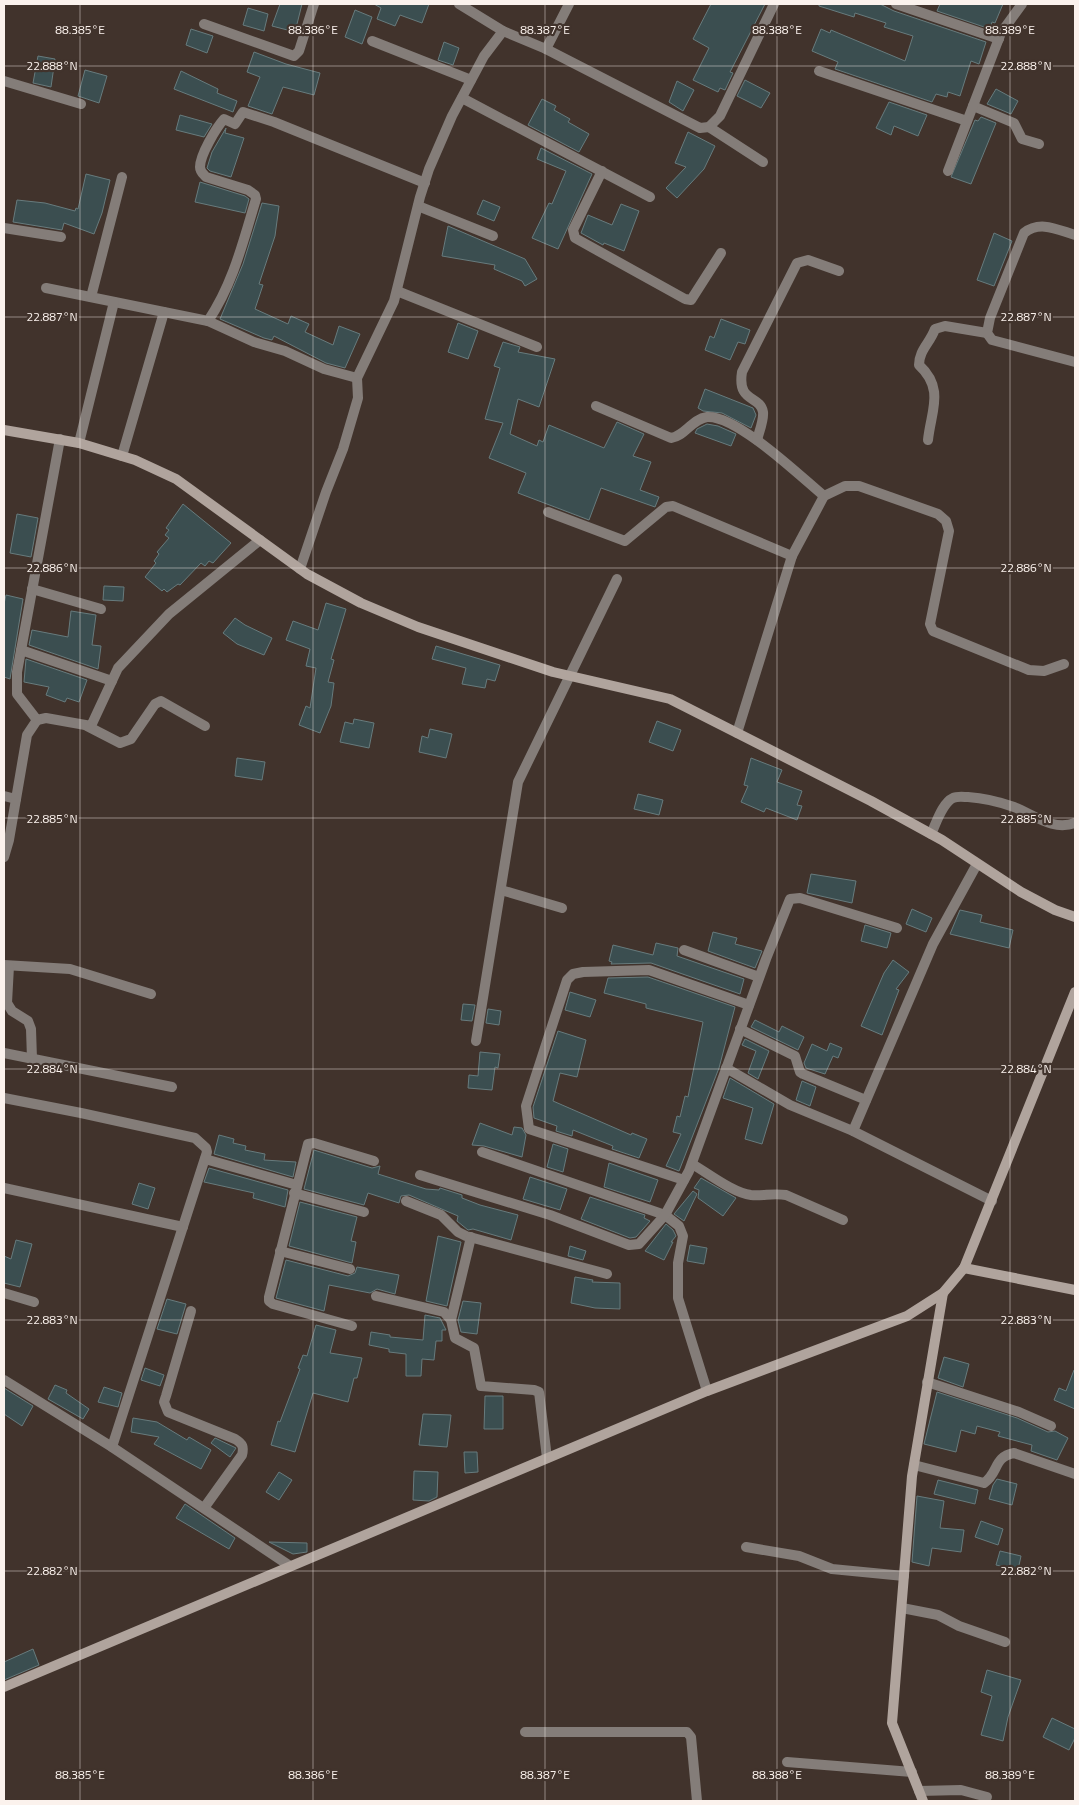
<svg xmlns="http://www.w3.org/2000/svg" width="1079" height="1805" viewBox="0 0 1079 1805" font-family="'Titillium Web',sans-serif">
<style>
.building{fill:#3b4e50;stroke:#677b7d}
.lines{fill:none;stroke-linecap:round;stroke-linejoin:round}
.street{stroke:#847d79;stroke-width:10}
.secondary{stroke:#b0a49d;stroke-width:10}
.ticks{fill:none;stroke:#fbf2ed;stroke-width:1;stroke-opacity:0.45}
.ticks-label{font-size:12px;text-anchor:middle;fill:#fbf2ed;stroke:#41332c;stroke-width:4.5;stroke-linejoin:round;paint-order:stroke}
</style>
<rect width="100%" height="100%" fill="#41332c"/>
<g class="building">
<path d="M280,4H302L295,32L272,26Z"/>
<path d="M374,4H429L422,23L400,15L395,26L377,19L381,8Z"/>
<path d="M711,4H765L730,72L733,73L725,90L720,88L718,92L693,80L709,48L693,39Z"/>
<path d="M819,4H880L894,11L986,42L979,64L971,61L960,96L948,92L947,97L936,94L932,102L835,69L838,62L812,51L821,29L830,33L831,30L905,61L913,36L884,27L886,23L855,13L854,17L819,6Z"/>
<path d="M940,4H1003L995,23L992,22L990,29L937,11Z"/>
<path d="M248,8L268,14L264,31L243,25Z"/>
<path d="M355,10L372,17L362,44L345,37Z"/>
<path d="M191,29L213,36L207,53L186,45Z"/>
<path d="M444,42L459,48L453,65L438,60Z"/>
<path d="M254,52L286,64L320,73L314,95L283,87L272,114L248,106L260,77L247,72Z"/>
<path d="M38,56L55,59L51,87L33,83Z"/>
<path d="M85,70L107,76L99,103L78,96Z"/>
<path d="M181,71L218,89L217,93L237,101L233,112L174,89Z"/>
<path d="M745,80L770,93L761,108L737,96Z"/>
<path d="M677,81L694,90L683,111L669,102Z"/>
<path d="M996,89L1018,101L1011,114L987,104Z"/>
<path d="M542,99L556,106L554,110L570,119L568,122L589,134L579,152L528,125Z"/>
<path d="M889,102L927,115L918,136L894,126L891,135L876,128Z"/>
<path d="M180,115L212,124L204,137L176,130Z"/>
<path d="M981,117L996,123L971,184L951,177L975,120L978,121Z"/>
<path d="M226,128L225,133L244,138L231,177L210,171L207,168L212,152Z"/>
<path d="M688,132L715,146L704,169L677,198L666,188L686,167L675,163Z"/>
<path d="M541,148L592,174L558,249L532,238L549,203L552,204L566,171L537,159Z"/>
<path d="M86,174L110,180L102,213L94,234L64,223L62,230L13,222L17,200L45,203L75,211L76,208L78,209Z"/>
<path d="M200,182L245,196L249,199L245,213L195,202Z"/>
<path d="M483,200L500,207L494,221L477,214Z"/>
<path d="M262,203L279,206L275,236L259,284L263,285L255,309L288,324L291,316L309,324L305,332L333,345L339,326L360,334L345,368L326,363L274,336L272,340L264,338L220,319L243,264Z"/>
<path d="M621,204L639,211L624,251L604,243L603,245L581,233L588,215L612,225Z"/>
<path d="M448,226L525,259L537,279L525,286L522,281L494,269L495,265L442,256Z"/>
<path d="M994,233L1012,241L994,286L977,280Z"/>
<path d="M721,319L750,330L745,344L738,342L730,360L705,350L710,336L714,338Z"/>
<path d="M458,323L478,331L468,359L448,352Z"/>
<path d="M503,342L520,347L518,352L555,359L539,407L518,399L510,434L537,446L539,440L543,442L549,425L604,448L617,422L644,434L633,456L651,462L640,490L659,497L655,507L601,488L589,520L518,493L526,473L489,458L503,423L485,419L500,368L494,366Z"/>
<path d="M705,389L753,408L756,415L751,428L722,413L703,411L698,408Z"/>
<path d="M707,424L718,426L736,434L731,446L695,433L697,429Z"/>
<path d="M183,504L231,543L213,563L209,561L205,566L201,563L180,585L178,584L167,592L164,589L162,591L145,577L156,563L154,561L159,554L157,552L169,538L165,535L169,530L166,528Z"/>
<path d="M17,514L38,518L31,557L10,553Z"/>
<path d="M104,586L124,587L123,601L103,600Z"/>
<path d="M6,595L23,599L10,679L4,677V604Z"/>
<path d="M326,603L346,609L331,659L334,660L328,682L334,683L331,706L320,733L299,725L306,706L310,708L316,668L306,666L310,649L286,640L293,621L318,630Z"/>
<path d="M71,611L96,615L92,645L101,646L98,669L29,645L32,630L68,637Z"/>
<path d="M235,618L245,625L272,638L264,655L237,644L223,633Z"/>
<path d="M436,646L500,665L495,681L487,679L485,688L462,684L466,668L432,659Z"/>
<path d="M26,659L87,680L79,702L67,698L65,702L46,695L49,687L24,682Z"/>
<path d="M354,719L374,723L369,748L340,742L345,722L353,724Z"/>
<path d="M657,721L681,730L673,751L649,742Z"/>
<path d="M430,729L452,734L446,758L419,752L422,736L428,738Z"/>
<path d="M237,758L265,762L262,780L235,776Z"/>
<path d="M751,758L782,770L777,782L802,791L797,805L802,806L797,820L766,808L764,812L741,802L748,786L744,785Z"/>
<path d="M638,794L663,800L659,815L634,809Z"/>
<path d="M811,874L856,881L852,903L807,893Z"/>
<path d="M912,909L932,918L926,932L906,924Z"/>
<path d="M960,910L982,915L980,922L1013,930L1009,948L950,934Z"/>
<path d="M865,925L891,933L887,948L861,941Z"/>
<path d="M713,932L737,938L735,944L762,951L755,968L708,951Z"/>
<path d="M656,943L678,948L677,956L744,979L740,994L651,963L611,964L612,962L609,961L613,945L653,955Z"/>
<path d="M893,960L909,972L896,989L899,990L882,1035L861,1026L884,973Z"/>
<path d="M648,977L735,1007L719,1068L679,1171L666,1166L681,1134L673,1132L677,1116L680,1117L685,1096L688,1097L703,1022L646,1008V1004L604,993L608,978Z"/>
<path d="M570,992L596,1000L590,1017L565,1010Z"/>
<path d="M463,1004L475,1005L472,1021L461,1020Z"/>
<path d="M488,1009L501,1011L499,1025L486,1023Z"/>
<path d="M755,1020L779,1032L782,1026L804,1037L798,1050L751,1027Z"/>
<path d="M558,1031L586,1040L577,1077L560,1073L553,1101L631,1135L632,1133L647,1139L639,1158L612,1149L613,1146L573,1130L572,1136L556,1131L557,1126L534,1118L533,1107Z"/>
<path d="M745,1039L769,1051L758,1079L748,1073L756,1051L742,1045Z"/>
<path d="M830,1043L842,1048L838,1058L833,1056L825,1074L806,1068L804,1063L812,1044L827,1051Z"/>
<path d="M480,1052L500,1054L498,1068L495,1067L492,1090L468,1088L469,1075L478,1076Z"/>
<path d="M730,1078L774,1104L762,1144L745,1139L753,1108L723,1098Z"/>
<path d="M802,1081L816,1087L810,1106L796,1100Z"/>
<path d="M480,1123L512,1135L514,1127L522,1128L526,1135L522,1157L484,1146L472,1145Z"/>
<path d="M219,1135L234,1139L233,1143L246,1146L245,1150L265,1154L264,1160L296,1162L293,1177L214,1154Z"/>
<path d="M553,1144L568,1149L563,1172L547,1167Z"/>
<path d="M314,1150L372,1168L380,1166L378,1174L426,1189L439,1190L440,1188L462,1195V1198L480,1205L518,1215L511,1240L473,1229L468,1230L457,1221L458,1216L409,1195L401,1196L399,1203L368,1193L364,1205L304,1189Z"/>
<path d="M609,1163L658,1180L650,1202L604,1187Z"/>
<path d="M209,1168L288,1190L285,1207L253,1198L254,1193L204,1182Z"/>
<path d="M530,1177L567,1189L560,1210L523,1199Z"/>
<path d="M701,1178L736,1198L723,1216L698,1198L699,1190L694,1188Z"/>
<path d="M139,1183L155,1188L148,1209L132,1204Z"/>
<path d="M693,1191L697,1194L684,1221L674,1214Z"/>
<path d="M590,1197L645,1215L644,1218L650,1221L636,1237L630,1238L581,1219Z"/>
<path d="M300,1202L357,1217L351,1241L356,1242L352,1263L289,1246Z"/>
<path d="M666,1224L673,1230L676,1236L671,1242H673L664,1260L645,1251Z"/>
<path d="M438,1236L461,1242L447,1306L426,1301Z"/>
<path d="M16,1240L32,1244L20,1287L4,1283V1256L11,1259Z"/>
<path d="M690,1245L707,1248L704,1264L687,1261Z"/>
<path d="M570,1246L586,1251L583,1260L568,1256Z"/>
<path d="M286,1260L348,1276L355,1273L357,1267L399,1275L395,1294L377,1289L370,1293L329,1285L324,1311L276,1298Z"/>
<path d="M575,1277L593,1280L592,1282L620,1283V1309L595,1308L571,1303Z"/>
<path d="M167,1299L186,1304L177,1334L157,1329Z"/>
<path d="M463,1301L481,1303L477,1334L461,1332L458,1320Z"/>
<path d="M425,1315L440,1318L446,1330H442V1341H436L434,1360L422,1359L421,1376H406V1354L389,1352V1349L369,1345L371,1332L390,1335V1337L423,1340Z"/>
<path d="M316,1325L336,1330L330,1353L362,1358L357,1378H354L348,1402L313,1393L295,1452L271,1445L278,1421L280,1422L300,1369L298,1368L303,1355L307,1356Z"/>
<path d="M944,1357L969,1364L963,1387L938,1378Z"/>
<path d="M145,1368L164,1375L160,1386L141,1380Z"/>
<path d="M1074,1370H1075V1409L1054,1400L1059,1388L1066,1391Z"/>
<path d="M55,1385L67,1390L66,1393L89,1409L83,1419L48,1399Z"/>
<path d="M104,1387L122,1393L118,1407L98,1402Z"/>
<path d="M4,1388L33,1406L22,1426L4,1414Z"/>
<path d="M937,1392L1017,1418L1048,1432L1055,1431L1068,1438L1057,1460L1031,1451L1032,1445L998,1436L1000,1432L977,1426L975,1434L961,1430L956,1452L924,1444Z"/>
<path d="M485,1396H503V1429H484Z"/>
<path d="M423,1414L451,1415L447,1447L419,1445Z"/>
<path d="M133,1418L157,1422L187,1440L189,1437L211,1450L201,1469L154,1444L159,1437L131,1432Z"/>
<path d="M215,1438L236,1448L230,1457L211,1443Z"/>
<path d="M464,1452H477L478,1472L465,1473Z"/>
<path d="M414,1471L438,1472L437,1497L429,1501L413,1500Z"/>
<path d="M279,1472L292,1480L279,1500L266,1492Z"/>
<path d="M997,1479L1017,1484L1012,1505L989,1499L993,1485Z"/>
<path d="M938,1480L978,1490L975,1504L934,1494Z"/>
<path d="M917,1496L944,1501L940,1528L964,1530L961,1552L932,1548L929,1566L912,1562Z"/>
<path d="M185,1504L235,1538L229,1549L176,1518Z"/>
<path d="M981,1521L1003,1529L998,1545L975,1537Z"/>
<path d="M269,1542L307,1543V1552L293,1554Z"/>
<path d="M1000,1551L1021,1556L1018,1570L996,1565Z"/>
<path d="M33,1649L39,1665L4,1680V1662Z"/>
<path d="M987,1670L1021,1680L1008,1717L1003,1741L981,1735L992,1696L981,1692Z"/>
<path d="M1052,1718L1075,1729V1738L1069,1750L1043,1737Z"/>
</g>
<g class="lines">
<g class="street">
<path d="M459,4L503,31L546,49L700,128L709,127L720,116L774,4"/>
<path d="M896,4L999,39"/>
<path d="M204,24L294,56L299,51L314,4"/>
<path d="M372,41L471,80"/>
<path d="M546,49L569,4"/>
<path d="M819,71L967,121"/>
<path d="M4,81L81,104"/>
<path d="M462,98L650,197"/>
<path d="M973,106L1014,123L1022,139L1039,144"/>
<path d="M709,127L763,162"/>
<path d="M602,171L573,230L575,238L685,299L691,300L721,253"/>
<path d="M948,171L1001,33L1022,4"/>
<path d="M418,206L493,236"/>
<path d="M4,228L61,237"/>
<path d="M1075,235C1058,230 1040,220 1024,233L990,318L987,333L992,340L1075,362"/>
<path d="M46,288L208,321"/>
<path d="M397,291L537,347"/>
<path d="M91,297L122,177"/>
<path d="M357,378L324,369L285,351L254,342L208,321C233,284 243,242 256,199L255,195L248,190L206,177C203,174 200,172 200,167C200,155 216,128 224,119L235,124L243,112L274,122L425,183"/>
<path d="M596,406L671,438C685,436 692,419 707,417C737,415 801,477 824,496"/>
<path d="M60,439L17,672V694L37,720L46,718L91,726L118,668L169,614L260,540"/>
<path d="M757,440C759,432 764,420 763,412C760,395 737,403 742,372L797,263L808,260L839,271"/>
<path d="M928,440C931,411 945,389 919,365C919,350 930,343 935,329L945,326L987,333"/>
<path d="M79,443L114,302"/>
<path d="M122,456L164,312"/>
<path d="M548,512L625,541L666,507L673,506L792,556"/>
<path d="M300,569L326,492L343,449L358,398L357,378L394,301L420,197L429,169L452,116L484,56L503,31"/>
<path d="M32,589L101,609"/>
<path d="M21,650L112,681"/>
<path d="M87,726L120,743L131,739L155,704L161,701L205,726"/>
<path d="M737,733L792,556L824,496L845,486H859L938,514L946,521L949,531L930,624L933,631L1029,670L1044,671L1064,664"/>
<path d="M4,796L16,799"/>
<path d="M931,834C936,824 942,803 953,798C957,796 964,797 968,797C983,798 1000,802 1014,807C1035,815 1052,831 1075,823"/>
<path d="M4,857L9,840L27,735L37,720"/>
<path d="M501,890L562,908"/>
<path d="M684,950L759,977"/>
<path d="M4,965L70,969L151,994"/>
<path d="M9,966L7,1003L12,1011L28,1021L31,1029L32,1059"/>
<path d="M740,1029L795,1056L800,1072L803,1074L866,1100"/>
<path d="M476,1041L518,782L617,579"/>
<path d="M4,1053L172,1087"/>
<path d="M726,1068L790,1105L853,1131L992,1201"/>
<path d="M4,1098L81,1113L195,1138L206,1148L207,1152L112,1447"/>
<path d="M853,1131L933,944L977,864"/>
<path d="M482,1152L665,1215L679,1226L683,1236L678,1263V1298L707,1391"/>
<path d="M205,1159L297,1185"/>
<path d="M692,1164C708,1173 733,1193 751,1195C763,1196 774,1193 786,1195L843,1220"/>
<path d="M420,1175L550,1215L629,1245L639,1244L665,1215L689,1171L766,959L790,899L800,898L897,928"/>
<path d="M684,1180L529,1129L526,1106L567,980L573,974L583,972L649,970L749,1005"/>
<path d="M4,1188L183,1227"/>
<path d="M294,1193L364,1212"/>
<path d="M406,1201L441,1215L458,1232L466,1236L607,1274"/>
<path d="M280,1251L350,1269"/>
<path d="M4,1293L34,1302"/>
<path d="M376,1296L444,1312L451,1320L455,1338L474,1348L481,1386L534,1390L539,1392L547,1458"/>
<path d="M191,1311L166,1396L164,1402L168,1412L235,1439C243,1444 244,1447 242,1455L204,1508"/>
<path d="M451,1320L471,1237"/>
<path d="M352,1326L273,1304L269,1301V1297L308,1144L314,1143L374,1161"/>
<path d="M4,1380L112,1447L290,1566"/>
<path d="M927,1382L1019,1412L1051,1426"/>
<path d="M914,1465L984,1483C999,1473 993,1457 1014,1453L1075,1474"/>
<path d="M746,1547L799,1556L832,1569L904,1576"/>
<path d="M902,1608L938,1615L959,1626L1005,1642"/>
<path d="M525,1732H687L691,1737L697,1801"/>
<path d="M787,1762L912,1772"/>
<path d="M919,1791L961,1790L987,1797"/>
</g>
<g class="secondary">
<path d="M4,430L79,443L135,460L176,479L307,574L361,603L418,627L553,672L670,699L871,801L942,840L1021,892L1055,910L1075,917"/>
<path d="M964,1268L1075,1290"/>
<path d="M4,1687L707,1391L907,1316L943,1293L964,1268L1075,992"/>
<path d="M923,1801L892,1723L912,1476L943,1293"/>
</g>
</g>
<path class="ticks" d="M80,4V1801M313,4V1801M545,4V1801M777,4V1801M1010,4V1801M4,66H1075M4,317H1075M4,568H1075M4,818H1075M4,1069H1075M4,1320H1075M4,1571H1075"/>
<g class="ticks-label">
<text x="80" y="34">88.385°E</text>
<text x="313" y="34">88.386°E</text>
<text x="545" y="34">88.387°E</text>
<text x="777" y="34">88.388°E</text>
<text x="1010" y="34">88.389°E</text>
<text x="52" y="70">22.888°N</text>
<text x="1026" y="70">22.888°N</text>
<text x="52" y="321">22.887°N</text>
<text x="1026" y="321">22.887°N</text>
<text x="52" y="572">22.886°N</text>
<text x="1026" y="572">22.886°N</text>
<text x="52" y="823">22.885°N</text>
<text x="1026" y="823">22.885°N</text>
<text x="52" y="1073">22.884°N</text>
<text x="1026" y="1073">22.884°N</text>
<text x="52" y="1324">22.883°N</text>
<text x="1026" y="1324">22.883°N</text>
<text x="52" y="1575">22.882°N</text>
<text x="1026" y="1575">22.882°N</text>
<text x="80" y="1779">88.385°E</text>
<text x="313" y="1779">88.386°E</text>
<text x="545" y="1779">88.387°E</text>
<text x="777" y="1779">88.388°E</text>
<text x="1010" y="1779">88.389°E</text>
</g>
<rect width="1079" height="1805" fill="none" stroke="#fbf2ed" stroke-width="10"/>
</svg>
